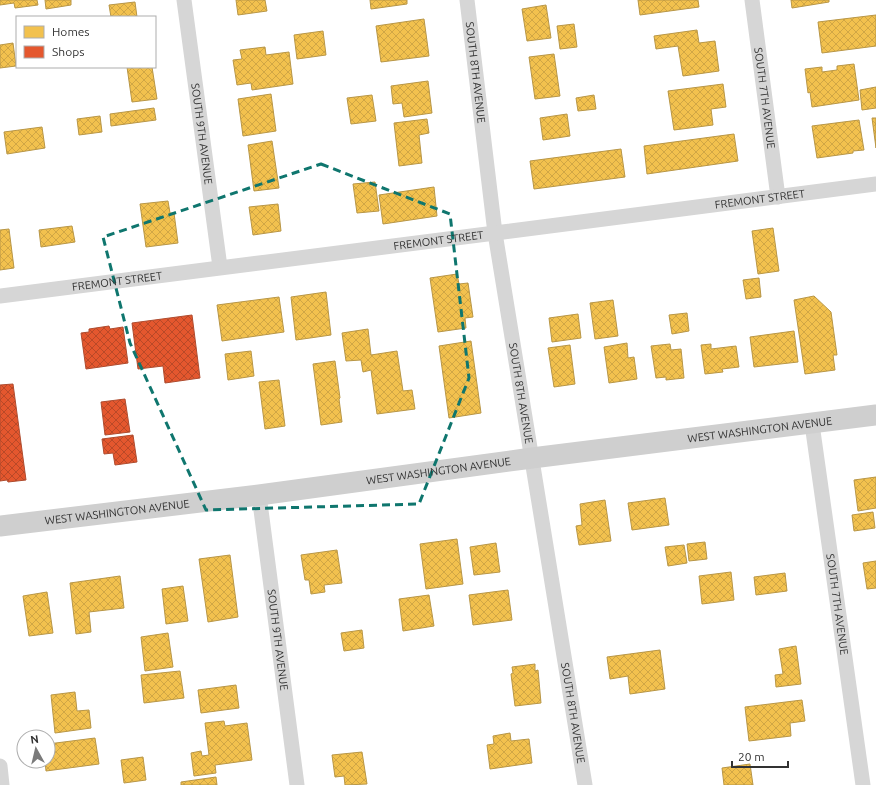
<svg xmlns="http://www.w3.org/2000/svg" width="876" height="785" viewBox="0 0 876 785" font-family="Ubuntu,sans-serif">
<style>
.homes{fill:url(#homes-cross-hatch);stroke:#b89646}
.shops{fill:url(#shops-cross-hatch);stroke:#af4c2f}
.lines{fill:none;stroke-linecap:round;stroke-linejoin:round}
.minor{stroke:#d6d6d6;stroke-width:15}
.secondary{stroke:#cfcfcf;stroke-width:21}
.marked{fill:none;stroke:#0f766e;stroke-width:3;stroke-dasharray:8 5;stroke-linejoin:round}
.labels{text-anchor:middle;stroke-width:4;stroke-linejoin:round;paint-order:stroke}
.street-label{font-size:11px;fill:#323232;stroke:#fff}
</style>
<defs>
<pattern id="homes-cross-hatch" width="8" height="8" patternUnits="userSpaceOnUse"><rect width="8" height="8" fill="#f2c14e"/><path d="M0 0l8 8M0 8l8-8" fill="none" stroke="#d0a645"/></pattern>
<pattern id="shops-cross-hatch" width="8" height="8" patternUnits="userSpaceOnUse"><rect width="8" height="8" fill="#e4572e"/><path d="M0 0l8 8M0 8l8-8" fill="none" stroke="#b94928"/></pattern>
</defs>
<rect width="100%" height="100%" fill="#fff"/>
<g class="homes">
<path d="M0,0H37L38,5L15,8L14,3L0,5Z"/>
<path d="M45,0H71V5L46,9Z"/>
<path d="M236,0H265L267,11L238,15Z"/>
<path d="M370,0H407V4L371,9Z"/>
<path d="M638,0H698L699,7L640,15Z"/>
<path d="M791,0H829V2L792,8Z"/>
<path d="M135,2L137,17H111L109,5Z"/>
<path d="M546,5L551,38L527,41L522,9Z"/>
<path d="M876,15V46L822,53L818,22Z"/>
<path d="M424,19L429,56L381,62L376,26Z"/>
<path d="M574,24L577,47L560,49L557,26Z"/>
<path d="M697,30L699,43L715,41L719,71L683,76L678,46L656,49L654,36Z"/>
<path d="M323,31L326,55L297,59L294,35Z"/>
<path d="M13,43L16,66L0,68V45Z"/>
<path d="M265,47L266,55L289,52L293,84L252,90L251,83L237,85L233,60L242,59L240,50Z"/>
<path d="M554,54L560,96L535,99L529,57Z"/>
<path d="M854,64L859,100L812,107L810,92L808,93L805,69L822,67V72L837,70V66Z"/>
<path d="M127,67H152L157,99L132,102Z"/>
<path d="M428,81L432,113L404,117L402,103L393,104L391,86Z"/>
<path d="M723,84L726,107L711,109L713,125L674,130L668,91Z"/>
<path d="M876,87V108L862,110L860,90Z"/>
<path d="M271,94L276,131L243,136L238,99Z"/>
<path d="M372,95L376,121L351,124L347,98Z"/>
<path d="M594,95L596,109L578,111L576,98Z"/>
<path d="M154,108L156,120L111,126L110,114Z"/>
<path d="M567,114L570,136L543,140L540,118Z"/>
<path d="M100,116L102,132L79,135L77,119Z"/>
<path d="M872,118H876V148Z"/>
<path d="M427,119L429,133L419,135L422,163L399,166L394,123Z"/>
<path d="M859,120L864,150L853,151V153L817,158L812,126Z"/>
<path d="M42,127L45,148L7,154L4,132Z"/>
<path d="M734,134L738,161L647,174L644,146Z"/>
<path d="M272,141L279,188L254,191L248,145Z"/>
<path d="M621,149L625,177L534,189L530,161Z"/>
<path d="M375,182L379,211L357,213L353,184Z"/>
<path d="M434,187L437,216L383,224L379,195Z"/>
<path d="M168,201L170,213H174L178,243L146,247L140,204Z"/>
<path d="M278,204L281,231L253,235L249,207Z"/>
<path d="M72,226L75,242L41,247L39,230Z"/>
<path d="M773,228L779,271L758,274L752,231Z"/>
<path d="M9,229L14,268L0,270V230Z"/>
<path d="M457,274L459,284L468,283L473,317L465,318L466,328L438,332L430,278Z"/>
<path d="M759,278L761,297L746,299L743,280Z"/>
<path d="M326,292L331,335L296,340L291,297Z"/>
<path d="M814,296L831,312L837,355H833L835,370L805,374L794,300Z"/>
<path d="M279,297L284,332L222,341L217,305Z"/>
<path d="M613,300L618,336L595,339L590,303Z"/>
<path d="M687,313L689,331L672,334L669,315Z"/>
<path d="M578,314L581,338L552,342L549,318Z"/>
<path d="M368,329L371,355L397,351L403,391L412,390L415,409L377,414L371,370L363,372L361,360L346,361L342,333Z"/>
<path d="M794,331L798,362L754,367L750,337Z"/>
<path d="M471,341L481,413L449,418L439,346Z"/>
<path d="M627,343L628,358L634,357L637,379L609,383L604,347Z"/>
<path d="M670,344L671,350L681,349L684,378L666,380V377L656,378L651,346Z"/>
<path d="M711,344V349L736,346L739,367L722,369L723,372L705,374L701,345Z"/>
<path d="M570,345L575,384L554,387L548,348Z"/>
<path d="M251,351L254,376L228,380L225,354Z"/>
<path d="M335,361L340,398L339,399L342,422L321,425L313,364Z"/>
<path d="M279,380L285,426L265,429L259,382Z"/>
<path d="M876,477V508L858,511L854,480Z"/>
<path d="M665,498L669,525L632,530L628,503Z"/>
<path d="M605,500L611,541L579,545L576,526L582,525L580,504Z"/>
<path d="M873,512L875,528L854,531L852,515Z"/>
<path d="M457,539L463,584L426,589L420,544Z"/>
<path d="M705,542L707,559L689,561L687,544Z"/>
<path d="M496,543L500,572L474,575L470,547Z"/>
<path d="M684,545L687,563L668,566L665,547Z"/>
<path d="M337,550L342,583L324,585L325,592L311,594L309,580H305L301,555Z"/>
<path d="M230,555L238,617L208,622L199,559Z"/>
<path d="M876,561V588L867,589L863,563Z"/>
<path d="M731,572L734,600L702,604L699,576Z"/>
<path d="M785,573L787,591L756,595L754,577Z"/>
<path d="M120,576L124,608L89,612L91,632L76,634L70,583Z"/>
<path d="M183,586L188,621L166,624L162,589Z"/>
<path d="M508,590L512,620L473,625L469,595Z"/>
<path d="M47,592L53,633L29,636L23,596Z"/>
<path d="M429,595L434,626L403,631L399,599Z"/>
<path d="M362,630L364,648L344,651L341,633Z"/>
<path d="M168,633L173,667L145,671L141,637Z"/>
<path d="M796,646L801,684L776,687L775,675L783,674L779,649Z"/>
<path d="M660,650L665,689L630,694L628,676L610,679L607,657Z"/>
<path d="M535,664V671L538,670L541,703L515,706L511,674L513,673L512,667Z"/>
<path d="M180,671L184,698L144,703L141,675Z"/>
<path d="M236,685L239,708L201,713L198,690Z"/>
<path d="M75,692L77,711L89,710L91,728L55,733L51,695Z"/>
<path d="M802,700L805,721L790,723L791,736L749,741L745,707Z"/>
<path d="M224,721L225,726L247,723L252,760L215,765L216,773L194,776L191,753L201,751L202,756L209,755L205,723Z"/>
<path d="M510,733L511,741L529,739L532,763L490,769L487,745L494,744L493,736Z"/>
<path d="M95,738L99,764L46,771L45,761H48V744Z"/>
<path d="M362,752L367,784L345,785L344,776L335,777L332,755Z"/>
<path d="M143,757L146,780L124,783L121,760Z"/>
<path d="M750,764L753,785H724L722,768Z"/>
<path d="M216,777L217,785H181V782Z"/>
</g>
<g class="shops">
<path d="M192,315L200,378L165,383L163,366L138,369L132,323Z"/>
<path d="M109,326L110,329L123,327L128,363L86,369L81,333L89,332V329Z"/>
<path d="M13,384L26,480L8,482L7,480L0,481V385Z"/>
<path d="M125,399L130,432L105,435L101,402Z"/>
<path d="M133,435L137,462L115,465L113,453L104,454L102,439Z"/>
</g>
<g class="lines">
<g class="minor">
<path id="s1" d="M184,0L220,267"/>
<path id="s2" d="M467,0L495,233L585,785"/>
<path id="s3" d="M752,0L778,197"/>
<path id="s4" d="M0,296L495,233L876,184"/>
<path id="s5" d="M812,424L863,785"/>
<path id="s6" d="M259,495L297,785"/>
<path d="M0,766L2,785"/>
</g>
<path class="secondary" id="s7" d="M0,526L259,495L532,458L876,415"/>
</g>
<path class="marked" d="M321,164L450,214L469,378L419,504L206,510L130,343L103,237Z"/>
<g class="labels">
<g class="street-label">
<text dy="4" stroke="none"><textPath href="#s2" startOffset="73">SOUTH 8TH AVENUE</textPath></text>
<text dy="4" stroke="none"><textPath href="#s3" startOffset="99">SOUTH 7TH AVENUE</textPath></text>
<text dy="4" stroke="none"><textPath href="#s1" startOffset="135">SOUTH 9TH AVENUE</textPath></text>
<text dy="4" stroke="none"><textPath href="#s4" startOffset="766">FREMONT STREET</textPath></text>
<text dy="4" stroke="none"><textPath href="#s4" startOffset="442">FREMONT STREET</textPath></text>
<text dy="4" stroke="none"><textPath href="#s4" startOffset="118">FREMONT STREET</textPath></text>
<text dy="4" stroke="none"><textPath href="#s2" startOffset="397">SOUTH 8TH AVENUE</textPath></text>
<text dy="4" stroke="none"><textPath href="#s7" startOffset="766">WEST WASHINGTON AVENUE</textPath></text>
<text dy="4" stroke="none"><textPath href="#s7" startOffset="442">WEST WASHINGTON AVENUE</textPath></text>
<text dy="4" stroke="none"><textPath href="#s7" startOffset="118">WEST WASHINGTON AVENUE</textPath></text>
<text dy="4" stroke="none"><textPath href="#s5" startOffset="182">SOUTH 7TH AVENUE</textPath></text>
<text dy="4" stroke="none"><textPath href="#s6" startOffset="146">SOUTH 9TH AVENUE</textPath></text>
<text dy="4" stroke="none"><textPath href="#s2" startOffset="721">SOUTH 8TH AVENUE</textPath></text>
</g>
</g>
<rect x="16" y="16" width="140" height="52" fill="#ffffff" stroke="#adadad"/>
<rect x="24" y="26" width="20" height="12" fill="#f2c14e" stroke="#adadad"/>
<text x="52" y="36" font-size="12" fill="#323232">Homes</text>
<rect x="24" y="46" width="20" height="12" fill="#e4572e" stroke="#adadad"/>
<text x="52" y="56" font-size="12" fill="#323232">Shops</text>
<g transform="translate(36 749) rotate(352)"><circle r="19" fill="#ffffff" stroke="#adadad"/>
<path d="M0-3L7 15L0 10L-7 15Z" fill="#7a7a7a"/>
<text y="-6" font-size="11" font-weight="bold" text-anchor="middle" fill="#323232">N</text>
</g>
<path d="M732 761v6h56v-6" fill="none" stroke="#323232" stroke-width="2"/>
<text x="738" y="761" font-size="12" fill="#323232" stroke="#ffffff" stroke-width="3" paint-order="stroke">20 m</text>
</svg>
